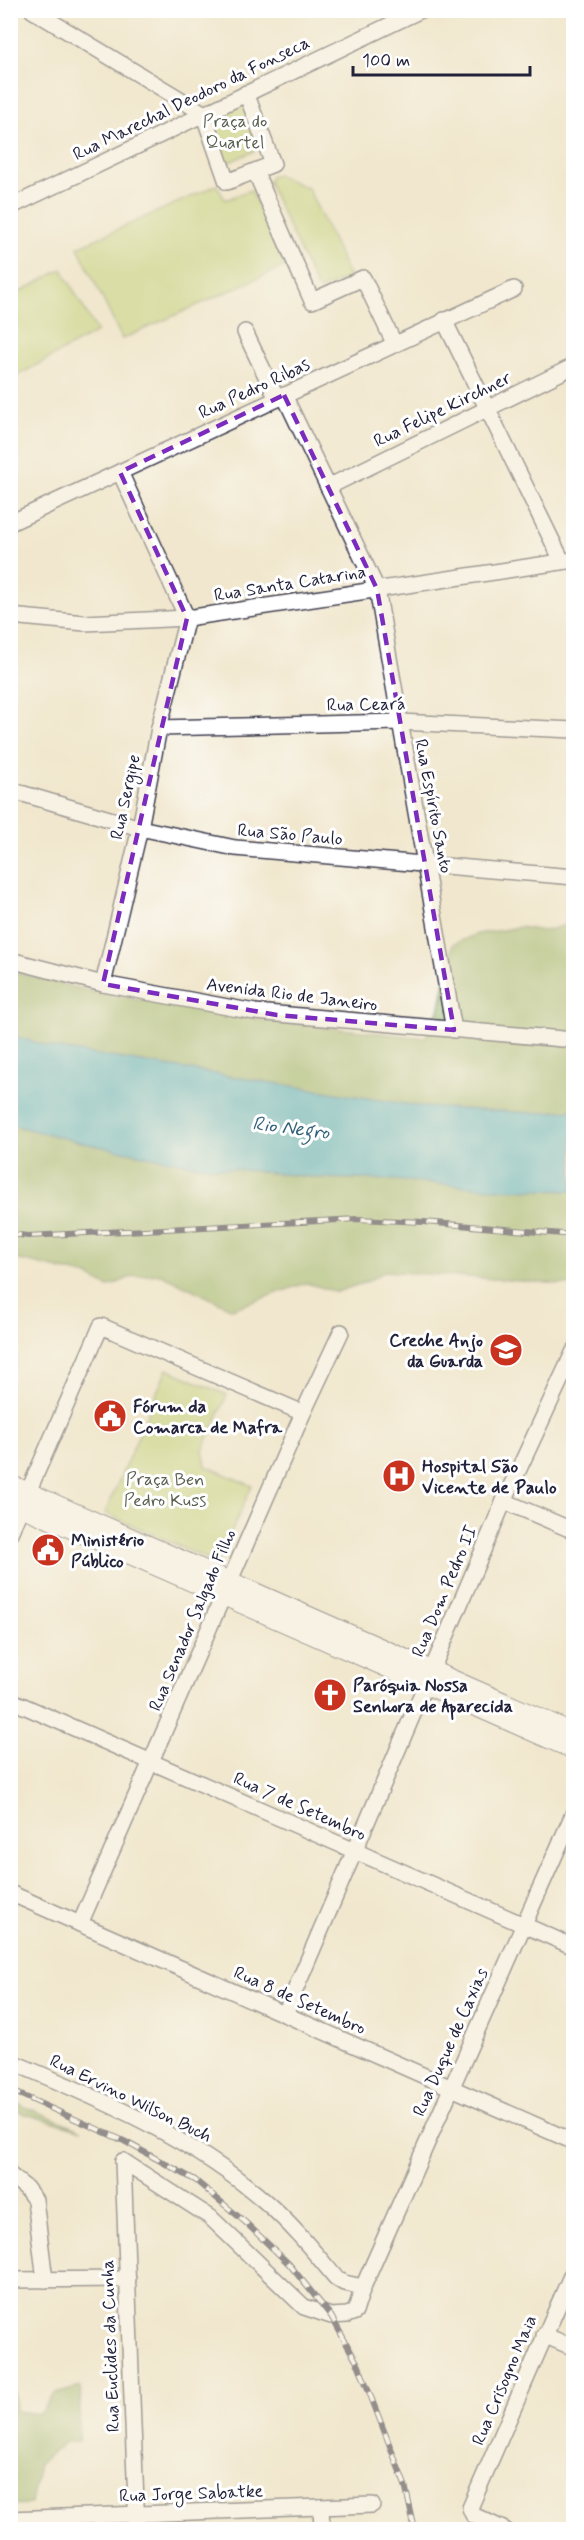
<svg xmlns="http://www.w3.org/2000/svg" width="584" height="2540" viewBox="0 0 584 2540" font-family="Mynerve,sans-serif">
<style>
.green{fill:#bed175;stroke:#707a58;stroke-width:1.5}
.forest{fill:#96b366;stroke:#5c6a50;stroke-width:1.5}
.water{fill:#46aec5;stroke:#346880;stroke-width:1.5}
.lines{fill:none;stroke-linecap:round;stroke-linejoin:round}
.minor-casing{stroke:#414051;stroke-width:18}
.major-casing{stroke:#414051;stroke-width:22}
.minor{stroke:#fff;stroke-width:15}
.major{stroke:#fff;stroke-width:20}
.rail-casing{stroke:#22223b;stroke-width:6}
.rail{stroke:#fff;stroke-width:4;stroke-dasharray:11;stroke-linecap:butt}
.marked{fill:none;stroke:#7b2cbf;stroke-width:4.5;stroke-dasharray:12 8;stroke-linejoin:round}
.labels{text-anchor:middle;stroke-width:6;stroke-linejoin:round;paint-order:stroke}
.street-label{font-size:18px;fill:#22223b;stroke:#fff}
.park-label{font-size:18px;fill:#595f4f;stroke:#fff}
.poi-label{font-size:18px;font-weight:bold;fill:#22223b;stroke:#fff;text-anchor:start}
.water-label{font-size:20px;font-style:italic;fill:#326179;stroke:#fff}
</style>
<rect width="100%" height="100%" fill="#fff"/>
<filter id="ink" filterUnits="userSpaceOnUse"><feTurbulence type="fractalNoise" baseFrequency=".0167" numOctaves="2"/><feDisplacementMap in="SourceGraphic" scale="12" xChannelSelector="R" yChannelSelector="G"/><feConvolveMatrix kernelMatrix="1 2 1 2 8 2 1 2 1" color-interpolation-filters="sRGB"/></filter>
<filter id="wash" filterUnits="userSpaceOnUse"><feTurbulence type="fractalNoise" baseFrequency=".008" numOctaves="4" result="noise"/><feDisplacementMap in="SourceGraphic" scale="24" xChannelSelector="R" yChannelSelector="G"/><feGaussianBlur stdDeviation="1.35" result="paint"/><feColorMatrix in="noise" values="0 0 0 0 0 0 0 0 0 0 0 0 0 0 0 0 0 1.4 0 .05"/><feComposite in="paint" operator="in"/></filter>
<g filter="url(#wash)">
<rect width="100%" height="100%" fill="#f1e7ce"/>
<g class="green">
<path d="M246,101L263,147L225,164L206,116Z"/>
<path d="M277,175L308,188L350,277L320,290L317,288L268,182L271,176Z"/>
<path d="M217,185L225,200L251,190L285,266L122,339L78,247Z"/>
<path d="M62,269L97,332L11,379V297Z"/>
<path d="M167,1369L227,1395L203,1450L206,1466L252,1486L217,1563L105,1513Z"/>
</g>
<g class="forest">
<path d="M573,923V1110L534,1113L424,1107L54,1048L11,1035L10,971L99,993L270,1021L425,1038L439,1011L453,944L477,934L520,927L544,931Z"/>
<path d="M11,1125L93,1145L194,1165L322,1178L394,1180L500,1189L573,1191V1285L385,1271L366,1282L337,1292L306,1283L232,1309L161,1274L134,1276L108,1287L88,1276L11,1258Z"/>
<path d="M11,2101L82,2130L11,2110Z"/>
<path d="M11,2346L16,2411L40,2414L55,2394L81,2387L78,2441L65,2442L39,2464L31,2504L11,2505Z"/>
</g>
<path class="water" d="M11,1035L54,1048L424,1107L534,1113L573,1110V1191L500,1189L394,1180L322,1178L194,1165L93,1145L11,1125Z"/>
</g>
<g filter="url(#ink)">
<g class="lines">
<defs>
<g id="minor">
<path d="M32,10L203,113L227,182L273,164L246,93"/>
<path d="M255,171L312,301L363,278L394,343"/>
<path d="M10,207L421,10"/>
<path d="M444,320L562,561"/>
<path d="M245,332L277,399"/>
<path d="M284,395L377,589L454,1030"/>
<path d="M328,487L574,366"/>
<path d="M10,523L514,289"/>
<path d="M10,616L85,623L187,618L574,560"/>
<path d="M159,728L399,722L574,730"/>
<path d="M10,790L140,828L235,848L574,877"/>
<path d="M10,960L103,984L255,1012L574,1040"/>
<path d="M103,984L140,828L159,728L187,618L120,472"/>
<path d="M504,1501L574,1531"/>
<path d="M10,1533L101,1326L303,1413"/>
<path d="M10,1700L574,1947"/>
<path d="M10,1893L574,2142"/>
<path d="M80,1924L303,1413L341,1332"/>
<path d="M285,2014L504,1501L574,1351"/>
<path d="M14,2063C103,2100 195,2139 268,2204C293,2226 314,2252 336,2278L344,2283L363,2287"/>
<path d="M123,2161L210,2217L304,2307L331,2316L347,2315L355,2312L363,2287L574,1812"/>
<path d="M123,2161L137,2530"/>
<path d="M10,2175L26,2188L35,2200L45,2280"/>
<path d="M10,2280L128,2279"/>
<path d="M544,2335L574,2348"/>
<path d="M321,2507L322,2530"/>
<path d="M10,2519L372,2505"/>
<path d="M505,2530L473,2515L470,2508L574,2269"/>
</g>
<g id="major">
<path d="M10,1485L574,1734"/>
<path d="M10,1501L574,1749"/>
</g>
</defs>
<use href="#minor" class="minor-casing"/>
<use href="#major" class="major-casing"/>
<use href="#minor" class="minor"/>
<use href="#major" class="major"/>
<defs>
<g id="rail">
<path d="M10,1234L28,1236L358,1219L424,1222L574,1235"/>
<path d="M10,2090L124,2141L195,2180L245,2222L289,2264L331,2316L359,2366L405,2485L415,2530"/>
</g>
</defs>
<use href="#rail" class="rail-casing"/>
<use href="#rail" class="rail"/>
</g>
</g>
<path d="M0 0H584V2540H0ZM284,395L377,589L454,1030L277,1015L103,984L187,618L120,472Z" fill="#f1e7ce" fill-opacity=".55" fill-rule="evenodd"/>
<path class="marked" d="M284,395L377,589L454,1030L277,1015L103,984L187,618L120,472Z"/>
<defs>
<symbol id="school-disc" viewBox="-11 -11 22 22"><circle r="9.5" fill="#c8321e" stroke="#fff"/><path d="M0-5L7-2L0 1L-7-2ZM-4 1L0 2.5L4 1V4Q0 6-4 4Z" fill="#fff"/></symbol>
<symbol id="civic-disc" viewBox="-11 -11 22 22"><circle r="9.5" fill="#c8321e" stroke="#fff"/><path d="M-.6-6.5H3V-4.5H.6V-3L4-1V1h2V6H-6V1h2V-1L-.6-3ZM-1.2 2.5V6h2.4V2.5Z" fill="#fff"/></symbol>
<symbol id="hospital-disc" viewBox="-11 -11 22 22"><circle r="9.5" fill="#c8321e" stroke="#fff"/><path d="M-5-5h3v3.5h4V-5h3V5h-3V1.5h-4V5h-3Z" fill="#fff"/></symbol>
<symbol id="church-disc" viewBox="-11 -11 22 22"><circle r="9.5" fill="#c8321e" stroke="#fff"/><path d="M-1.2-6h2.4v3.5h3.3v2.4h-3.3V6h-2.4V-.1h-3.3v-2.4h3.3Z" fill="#fff"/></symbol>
</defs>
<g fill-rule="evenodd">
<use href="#school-disc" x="487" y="1331" width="38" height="38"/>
<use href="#civic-disc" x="91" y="1397" width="38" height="38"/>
<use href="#hospital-disc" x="380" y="1457" width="38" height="38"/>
<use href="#civic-disc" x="29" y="1531" width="38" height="38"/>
<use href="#church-disc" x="311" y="1676" width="38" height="38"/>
</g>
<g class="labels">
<g class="street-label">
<text transform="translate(191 98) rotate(-26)" y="6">Rua Marechal Deodoro da Fonseca</text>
<text transform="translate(254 388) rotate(-25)" y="6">Rua Pedro Ribas</text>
<text transform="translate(442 409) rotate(-26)" y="6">Rua Felipe Kirchner</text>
<text transform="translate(290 583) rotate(-9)" y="6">Rua Santa Catarina</text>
<text transform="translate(366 704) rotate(-1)" y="6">Rua Ceará</text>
<text transform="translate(125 797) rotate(-78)" y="6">Rua Sergipe</text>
<text transform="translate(434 806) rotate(79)" y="6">Rua Espírito Santo</text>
<text transform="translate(290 834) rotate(5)" y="6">Rua São Paulo</text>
<text transform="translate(292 994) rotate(7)" y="6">Avenida Rio de Janeiro</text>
<text transform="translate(444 1591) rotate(-67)" y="6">Rua Dom Pedro II</text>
<text transform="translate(192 1620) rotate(-67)" y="6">Rua Senador Salgado Filho</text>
<text transform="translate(300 1806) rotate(24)" y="6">Rua 7 de Setembro</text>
<text transform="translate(300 2000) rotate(24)" y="6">Rua 8 de Setembro</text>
<text transform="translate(450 2042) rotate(-66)" y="6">Rua Duque de Caxias</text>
<text transform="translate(131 2098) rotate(26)" y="6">Rua Ervino Wilson Buch</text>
<text transform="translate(110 2346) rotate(-92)" y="6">Rua Euclides da Cunha</text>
<text transform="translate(504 2380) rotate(-67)" y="6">Rua Crisogno Maia</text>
<text transform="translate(191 2493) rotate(-2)" y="6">Rua Jorge Sabatke</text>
</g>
<g class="park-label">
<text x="235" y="127">Praça do<tspan x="235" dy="21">Quartel</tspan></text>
<text x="165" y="1485">Praça Ben<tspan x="165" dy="21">Pedro Kuss</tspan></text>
</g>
<g class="poi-label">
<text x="483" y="1346" text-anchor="end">Creche Anjo<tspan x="483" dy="21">da Guarda</tspan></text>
<text x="133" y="1412">Fórum da<tspan x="133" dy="21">Comarca de Mafra</tspan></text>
<text x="422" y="1472">Hospital São<tspan x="422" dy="21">Vicente de Paulo</tspan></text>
<text x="71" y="1546">Ministério<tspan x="71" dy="21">Público</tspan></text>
<text x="353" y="1691">Paróquia Nossa<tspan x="353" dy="21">Senhora de Aparecida</tspan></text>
</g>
<g class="water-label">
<text transform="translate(291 1127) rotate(7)" y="7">Rio Negro</text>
</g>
</g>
<rect width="584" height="2540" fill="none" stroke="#fff" stroke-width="36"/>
<path d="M353 66v9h177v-9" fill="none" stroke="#22223b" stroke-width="3"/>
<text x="362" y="66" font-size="18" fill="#22223b" stroke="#ffffff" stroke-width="4.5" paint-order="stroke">100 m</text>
</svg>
